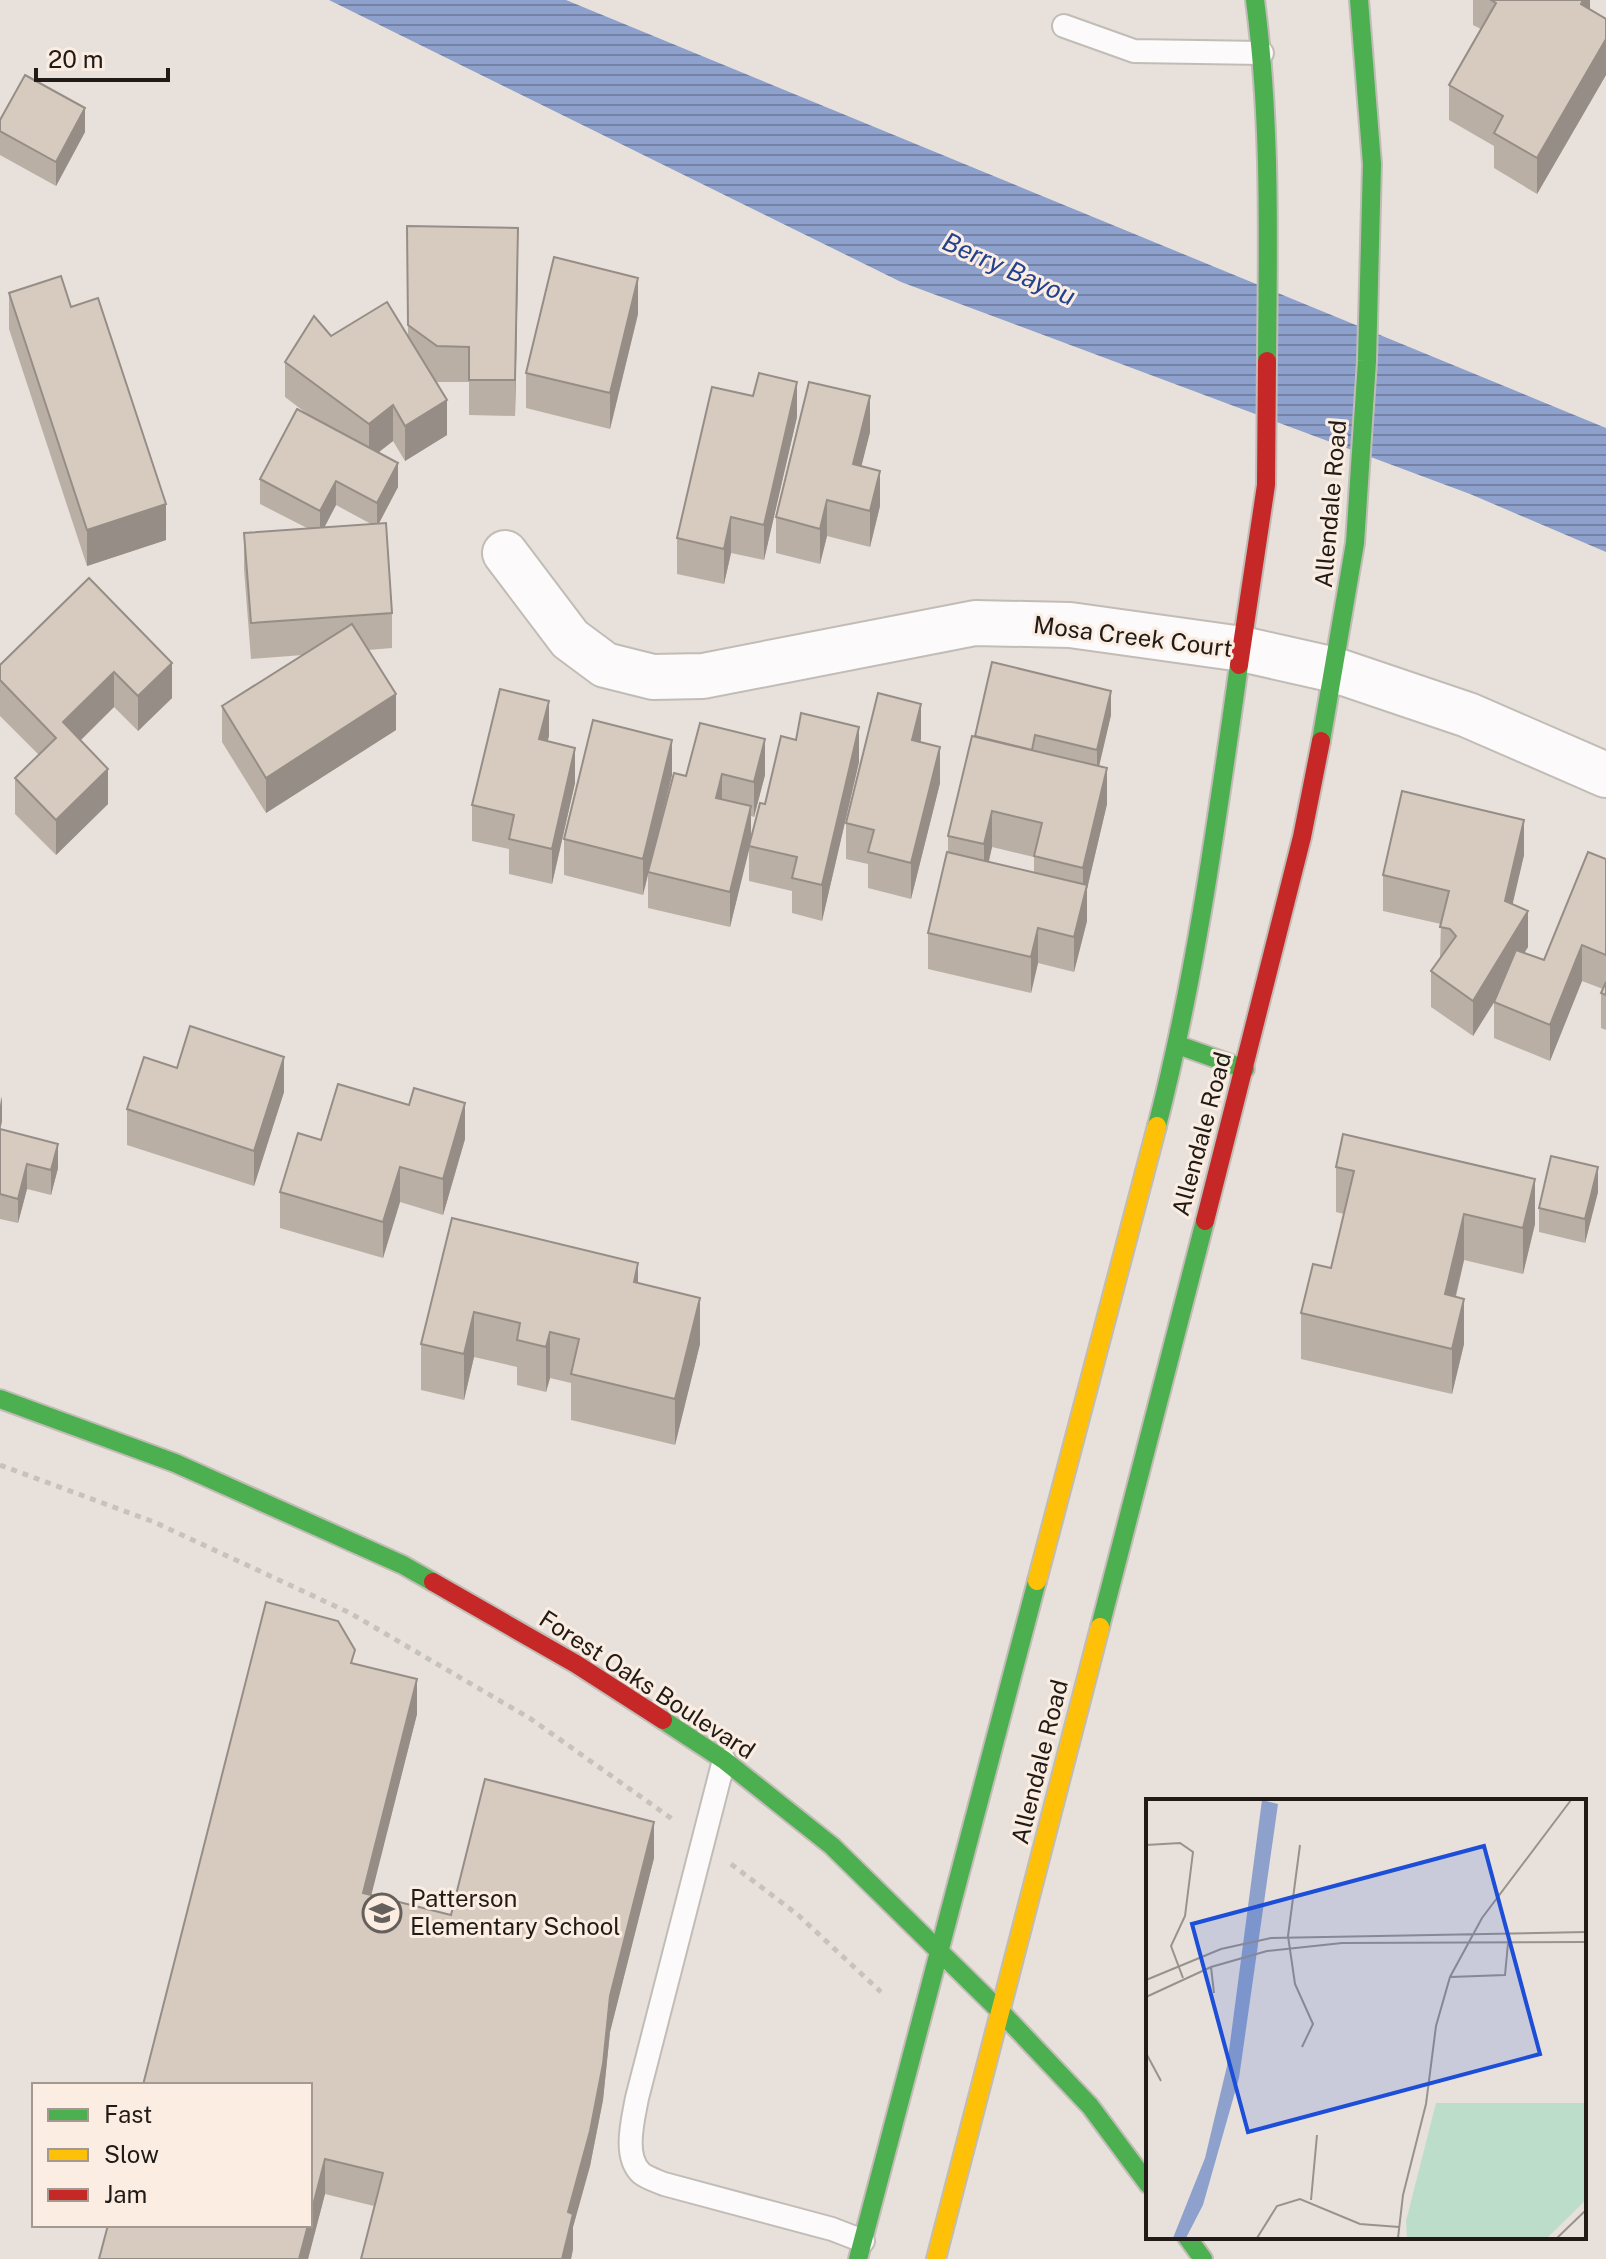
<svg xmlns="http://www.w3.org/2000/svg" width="1606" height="2259" viewBox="0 0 1606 2259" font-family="'Public Sans',sans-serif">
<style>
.water{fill:url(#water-rules)}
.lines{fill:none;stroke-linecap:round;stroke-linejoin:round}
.lane-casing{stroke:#c2bcb7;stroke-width:26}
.street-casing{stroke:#c2bcb7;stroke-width:48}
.fast-casing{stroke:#c2bcb7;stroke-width:22}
.slow-casing{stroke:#c2bcb7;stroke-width:22}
.jam-casing{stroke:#c2bcb7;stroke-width:22}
.path{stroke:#c5c2c0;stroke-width:5;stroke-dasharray:6 6;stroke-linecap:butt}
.lane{stroke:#fcfafa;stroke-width:22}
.street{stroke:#fcfafa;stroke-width:44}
.fast{stroke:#4caf50;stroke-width:18}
.slow{stroke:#ffc107;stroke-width:18}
.jam{stroke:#c62828;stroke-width:18}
.wall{fill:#b9afa5;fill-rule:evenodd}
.shaded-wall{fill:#968e86}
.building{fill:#d7cbc0;stroke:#968e86;stroke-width:2}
.labels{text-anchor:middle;stroke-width:6;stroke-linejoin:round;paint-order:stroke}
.street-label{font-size:24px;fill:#201b17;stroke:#fcede2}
.poi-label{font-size:24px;fill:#201b17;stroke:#fcede2;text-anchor:start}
.water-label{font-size:26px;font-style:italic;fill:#22418f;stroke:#fcede2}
.inset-road{fill:none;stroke:#98928d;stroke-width:2}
.view{fill:#1d4ed8;fill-opacity:0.15;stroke:#1d4ed8;stroke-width:4}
.inset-edge{fill:none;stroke:#201b17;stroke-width:4}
</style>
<defs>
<pattern id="water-rules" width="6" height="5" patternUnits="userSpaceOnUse" patternTransform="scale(2)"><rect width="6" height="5" fill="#8ea1cc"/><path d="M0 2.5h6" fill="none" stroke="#7482a5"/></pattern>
</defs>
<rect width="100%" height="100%" fill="#e8e1db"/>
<path class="water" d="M329,0H566L1606,428V552L1470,494L901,282Z"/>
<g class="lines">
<defs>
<g id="lane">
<path d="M1064,26L1134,51L1262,53"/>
<path d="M724,1760L637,2098C633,2120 623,2156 641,2173C647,2178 657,2181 664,2184L832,2229L863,2241"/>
</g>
<path id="street" d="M505,553L570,639L605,665L653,677L703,676L975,623L1070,625L1242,649L1335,670L1468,715L1606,775"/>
<g id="fast">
<path d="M1255,0C1271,120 1268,240 1267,361"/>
<path d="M1321,741L1355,543L1367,361L1372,164L1359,0"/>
<path d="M1178,1045L1245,1069"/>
<path d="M1157,1126C1196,975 1217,820 1239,665"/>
<path d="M0,1399L175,1463L403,1565L433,1582"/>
<path d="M1100,1627L1205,1221"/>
<path d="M663,1720L724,1760L832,1846L1000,2011L1090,2106L1148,2184"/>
<path d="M1187,2237L1203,2259"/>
<path d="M858,2259L1037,1581"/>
</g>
<g id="slow">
<path d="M1037,1581L1157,1126"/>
<path d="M936,2259L1100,1627"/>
</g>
<g id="jam">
<path d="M1239,665L1266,485L1267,361"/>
<path d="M1205,1221L1302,837L1321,741"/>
<path d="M433,1582L576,1664L663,1720"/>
</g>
</defs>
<use href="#lane" class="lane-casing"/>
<use href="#street" class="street-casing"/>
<use href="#fast" class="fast-casing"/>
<use href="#slow" class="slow-casing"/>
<use href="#jam" class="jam-casing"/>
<g class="path">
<path d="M0,1465L154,1522L350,1613L531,1719L675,1821"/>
<path d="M731,1864L798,1915L881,1992"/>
</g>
<use href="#lane" class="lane"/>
<use href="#street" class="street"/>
<use href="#fast" class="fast"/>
<use href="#slow" class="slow"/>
<use href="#jam" class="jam"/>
</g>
<g class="wall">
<path d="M1473,0H1590V9L1606,19V75L1537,194L1494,168V146L1449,120V85L1481,29L1473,25Z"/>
<path d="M0,120L85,132L56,186L0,155Z"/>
<path d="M407,226L518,263L515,416L469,415V382H437L447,435L405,461L393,441L378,452L398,487L379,523L392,613V648L368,650L396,730L266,813L222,742V706L303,655L251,659L244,569V533L307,528L260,504V479L314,419L285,397V362L331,336L408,335ZM336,505L371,524L324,527Z"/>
<path d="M9,293L71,307L166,540L87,566L9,329Z"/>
<path d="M638,314L610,429L526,408V373Z"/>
<path d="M797,417L764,560L731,553L724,584L677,574V538Z"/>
<path d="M870,432L861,466L880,506L870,547L827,536L820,564L776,553V517Z"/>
<path d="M89,578L172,698L138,731L114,707L80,740L108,804L56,855L15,814V778L39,755L0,716V665Z"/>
<path d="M1111,715L1099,766L1107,804L1087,889V921L1074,972L1038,963L1031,993L928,969V933L948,852V836L975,737ZM992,847L1034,857V873L989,862Z"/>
<path d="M700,723L765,775L754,817L751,816V840L765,804L859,762L822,921L792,913V891L749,881V848L730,927L648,908V872L686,776Z"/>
<path d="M549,736L547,741L575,783L552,884L509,874V849L472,841V805Z"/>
<path d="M921,739L920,742L940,783L911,899L868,888V864L846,859V823Z"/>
<path d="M672,775L643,895L564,875V839Z"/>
<path d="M1524,855L1512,904L1528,947L1524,953L1544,960L1606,859V1030L1601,1028V993L1603,989L1582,981L1550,1061L1494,1038V1003L1473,1036L1431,1007V971L1440,959L1441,924L1383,911V875Z"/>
<path d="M284,1092L254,1186L127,1145V1109Z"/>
<path d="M0,1096L2,1121L0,1129L58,1168L51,1195L27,1189L18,1223L0,1219Z"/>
<path d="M1343,1134L1535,1224L1523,1274L1464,1260L1456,1297L1464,1344L1452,1394L1301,1359V1313L1331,1268L1344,1214L1336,1212V1167Z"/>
<path d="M465,1139L443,1215L400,1202L383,1258L280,1228V1192L321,1140Z"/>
<path d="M1598,1192L1585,1243L1539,1232V1208Z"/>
<path d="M452,1218L638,1283L700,1344L675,1445L571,1420V1383L550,1378L546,1392L517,1385V1367L474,1357L464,1400L421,1390V1344Z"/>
<path d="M355,1664L417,1714L371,1895L451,1915L654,1858L610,2032L603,2100L590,2166L573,2227V2249L571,2259H361L374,2206L325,2194L308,2259Z"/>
</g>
<g class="shaded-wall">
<path d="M1583,0H1590V24L1581,4Z"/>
<path d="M1606,39V75L1537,194V158Z"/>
<path d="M85,108V132L56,186V162Z"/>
<path d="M518,228V263L515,416V380Z"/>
<path d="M638,278V314L610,429V393Z"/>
<path d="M797,382V417L764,560V525Z"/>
<path d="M870,396V432L853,500V464Z"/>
<path d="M447,400V435L405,461V426Z"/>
<path d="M393,405V441L369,460V424Z"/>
<path d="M398,463V487L377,527V503Z"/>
<path d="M880,471V506L870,547V511Z"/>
<path d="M336,481V505L320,536V511Z"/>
<path d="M827,500V536L820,564V529Z"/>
<path d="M166,504V540L87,566V530Z"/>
<path d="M731,517V553L724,584V549Z"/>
<path d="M172,663V698L138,731V696Z"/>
<path d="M114,672V707L63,758V722Z"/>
<path d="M1111,691V715L1097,775V750Z"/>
<path d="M396,694V730L266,813V778Z"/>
<path d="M549,701V736L539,775V739Z"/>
<path d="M921,704V739L912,776V740Z"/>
<path d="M859,727V762L822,921V885Z"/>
<path d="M765,739V775L754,817V782Z"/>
<path d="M672,740V775L643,895V859Z"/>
<path d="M940,747V783L911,899V863Z"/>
<path d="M575,748V783L552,884V849Z"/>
<path d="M1107,768V804L1087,889V921L1074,972V937L1083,901V868Z"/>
<path d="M108,769V804L56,855V820Z"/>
<path d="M722,774V809L716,798Z"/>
<path d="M751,806V842L730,927V892Z"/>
<path d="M992,811V847L984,880V844Z"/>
<path d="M1524,820V855L1505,937V901Z"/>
<path d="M1528,911V947L1473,1036V1001Z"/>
<path d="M1038,928V963L1031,993V957Z"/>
<path d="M1582,945V981L1550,1061V1025Z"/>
<path d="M284,1057V1092L254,1186V1151Z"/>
<path d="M2,1096V1121L0,1131V1106Z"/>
<path d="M465,1103V1139L443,1215V1179Z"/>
<path d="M58,1144V1168L51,1195V1170Z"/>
<path d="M27,1164V1189L18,1223V1199Z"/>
<path d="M400,1167V1202L383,1258V1222Z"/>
<path d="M1598,1167V1192L1585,1243V1219Z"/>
<path d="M1535,1179V1224L1523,1274V1228Z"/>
<path d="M1464,1214V1260L1445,1340V1294Z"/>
<path d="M638,1263V1309L634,1282Z"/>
<path d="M700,1298V1344L675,1445V1399Z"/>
<path d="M1464,1299V1344L1452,1394V1349Z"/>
<path d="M474,1312V1357L464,1400V1354Z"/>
<path d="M550,1332V1378L546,1392V1347Z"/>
<path d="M417,1679V1714L363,1928V1893Z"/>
<path d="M654,1822V1858L610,2032L603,2100L590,2166L573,2227V2249L571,2259H562L568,2212L610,1996Z"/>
<path d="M325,2159V2194L308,2259H299L308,2225H310V2217Z"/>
</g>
<g class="building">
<path d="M1491,0H1583L1581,4L1606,19V39L1537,158L1494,133L1503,116L1449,85L1496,3Z"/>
<path d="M25,75L85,108L56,162L0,131V120Z"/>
<path d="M407,226L518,228L515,380H469V347L437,346L408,325Z"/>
<path d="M554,257L638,278L610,393L526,373Z"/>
<path d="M61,276L71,307L98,298L166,504L87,530L9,293Z"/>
<path d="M387,302L447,400L405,426L393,405L369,424L285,362L314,316L331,336Z"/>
<path d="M759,373L797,382L764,525L731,517L724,549L677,538L712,387L753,396Z"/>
<path d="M809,382L870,396L853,464L880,471L870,511L827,500L820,529L776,517Z"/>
<path d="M297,409L398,463L377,503L336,481L320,511L260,479Z"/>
<path d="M386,523L392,613L251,623L244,533Z"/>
<path d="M89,578L172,663L138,696L114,672L63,722L108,769L56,820L15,778L56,738L0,680V665Z"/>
<path d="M352,624L396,694L266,778L222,706Z"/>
<path d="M992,662L1111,691L1097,750L1035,735L1032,750L975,736Z"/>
<path d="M500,689L549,701L539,739L575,748L552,849L509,839L514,815L472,805Z"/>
<path d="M878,693L921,704L912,740L940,747L911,863L868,852L874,830L846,823Z"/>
<path d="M801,713L859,727L822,885L792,878L797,857L749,846L760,803L765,804L781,736L796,740Z"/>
<path d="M593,720L672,740L643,859L564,839Z"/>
<path d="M700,723L765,739L754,782L722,774L716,798L751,806L730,892L648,872L674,773L686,776Z"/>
<path d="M972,736L1107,768L1083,868L1034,856L1042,823L992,811L984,844L948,836Z"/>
<path d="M1402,791L1524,820L1505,901L1528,911L1473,1001L1431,971L1456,936L1450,929L1440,927L1449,891L1383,875Z"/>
<path d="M947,852L1087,885L1074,937L1038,928L1031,957L928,933Z"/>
<path d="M1588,852L1606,859V955L1582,945L1550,1025L1494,1002L1516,950L1544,960Z"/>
<path d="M1606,982V995L1601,993Z"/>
<path d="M190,1026L284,1057L254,1151L127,1109L144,1057L177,1068Z"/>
<path d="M338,1084L409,1105L414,1088L465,1103L443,1179L400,1167L383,1222L280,1192L298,1133L321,1140Z"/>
<path d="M0,1129L58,1144L51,1170L27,1164L18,1199L0,1194Z"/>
<path d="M1343,1134L1535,1179L1523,1228L1464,1214L1445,1294L1464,1299L1452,1349L1301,1313L1313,1264L1331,1268L1354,1171L1336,1167Z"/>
<path d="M1551,1156L1598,1167L1585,1219L1539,1208Z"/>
<path d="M452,1218L638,1263L634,1282L700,1298L675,1399L571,1374L579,1339L550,1332L546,1347L517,1340L520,1323L474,1312L464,1354L421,1344Z"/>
<path d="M266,1602L338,1621L355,1650L351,1663L417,1679L363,1893L451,1915L485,1779L654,1822L610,1996L603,2064L590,2131L568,2212L573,2214L562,2259H361L383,2173L325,2159L310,2217V2085H143Z"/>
<path d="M108,2225H308L299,2259H99Z"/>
</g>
<defs>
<symbol id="school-ring" viewBox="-11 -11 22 22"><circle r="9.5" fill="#fcede2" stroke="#66605c" stroke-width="1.5"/><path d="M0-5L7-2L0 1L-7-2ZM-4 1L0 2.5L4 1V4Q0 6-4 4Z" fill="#66605c"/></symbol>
</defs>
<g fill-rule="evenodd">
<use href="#school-ring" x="360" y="1891" width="44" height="44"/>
</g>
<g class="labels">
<g class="street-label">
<text transform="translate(1331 504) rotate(-85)" y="8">Allendale Road</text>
<text transform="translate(1133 637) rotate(7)" y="8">Mosa Creek Court</text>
<text transform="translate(1202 1134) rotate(-75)" y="8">Allendale Road</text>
<text transform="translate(647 1685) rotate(33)" y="8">Forest Oaks Boulevard</text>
<text transform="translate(1040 1762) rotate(-76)" y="8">Allendale Road</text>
</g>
<g class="poi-label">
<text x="410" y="1907">Patterson<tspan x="410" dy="28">Elementary School</tspan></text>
</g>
<g class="water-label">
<text transform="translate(1009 269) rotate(24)" y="9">Berry Bayou</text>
</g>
</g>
<g transform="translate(1146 1799)">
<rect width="440" height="440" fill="#e8e1db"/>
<path d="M290,304H440V401L401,439H261L260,422Z" fill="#bcddc9"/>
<path d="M316,326L380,330L379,349L370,371L351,389L312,399L306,335Z" fill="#bcddc9"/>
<path d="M116,1L132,5L93,279L57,406L40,439H27L59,359L81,267Z" fill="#8ea1cc"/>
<path class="inset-road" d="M0,46L34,44L47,53L39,117L25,147L37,179M154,46L142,137L149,185L167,225L156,248M65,168L68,194M304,178L359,176L362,144M0,181L75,150L125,139L440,133M0,198L65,168L121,152L196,144L440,143M0,254L15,282M165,401L171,336M111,439L131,407L154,400L214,425L253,428M252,439L257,396L280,305L290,227L304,178L336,119L425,1M411,439L440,411"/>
<path class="view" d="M338,47L394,255L102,333L46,125Z"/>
<rect width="440" height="440" class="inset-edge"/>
</g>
<rect x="32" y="2083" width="280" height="144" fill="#fcede2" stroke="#a49991" stroke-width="2"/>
<rect x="48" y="2109" width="40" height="12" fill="#4caf50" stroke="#a49991" stroke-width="2"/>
<text x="104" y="2123" font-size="24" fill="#201b17">Fast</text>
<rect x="48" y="2149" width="40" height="12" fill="#ffc107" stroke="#a49991" stroke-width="2"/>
<text x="104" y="2163" font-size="24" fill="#201b17">Slow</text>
<rect x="48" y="2189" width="40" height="12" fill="#c62828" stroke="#a49991" stroke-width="2"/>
<text x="104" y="2203" font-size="24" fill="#201b17">Jam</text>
<path d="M36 68v12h132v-12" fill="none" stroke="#201b17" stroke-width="4"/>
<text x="48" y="68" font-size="24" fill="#201b17" stroke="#fcede2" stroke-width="6" paint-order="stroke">20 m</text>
</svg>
